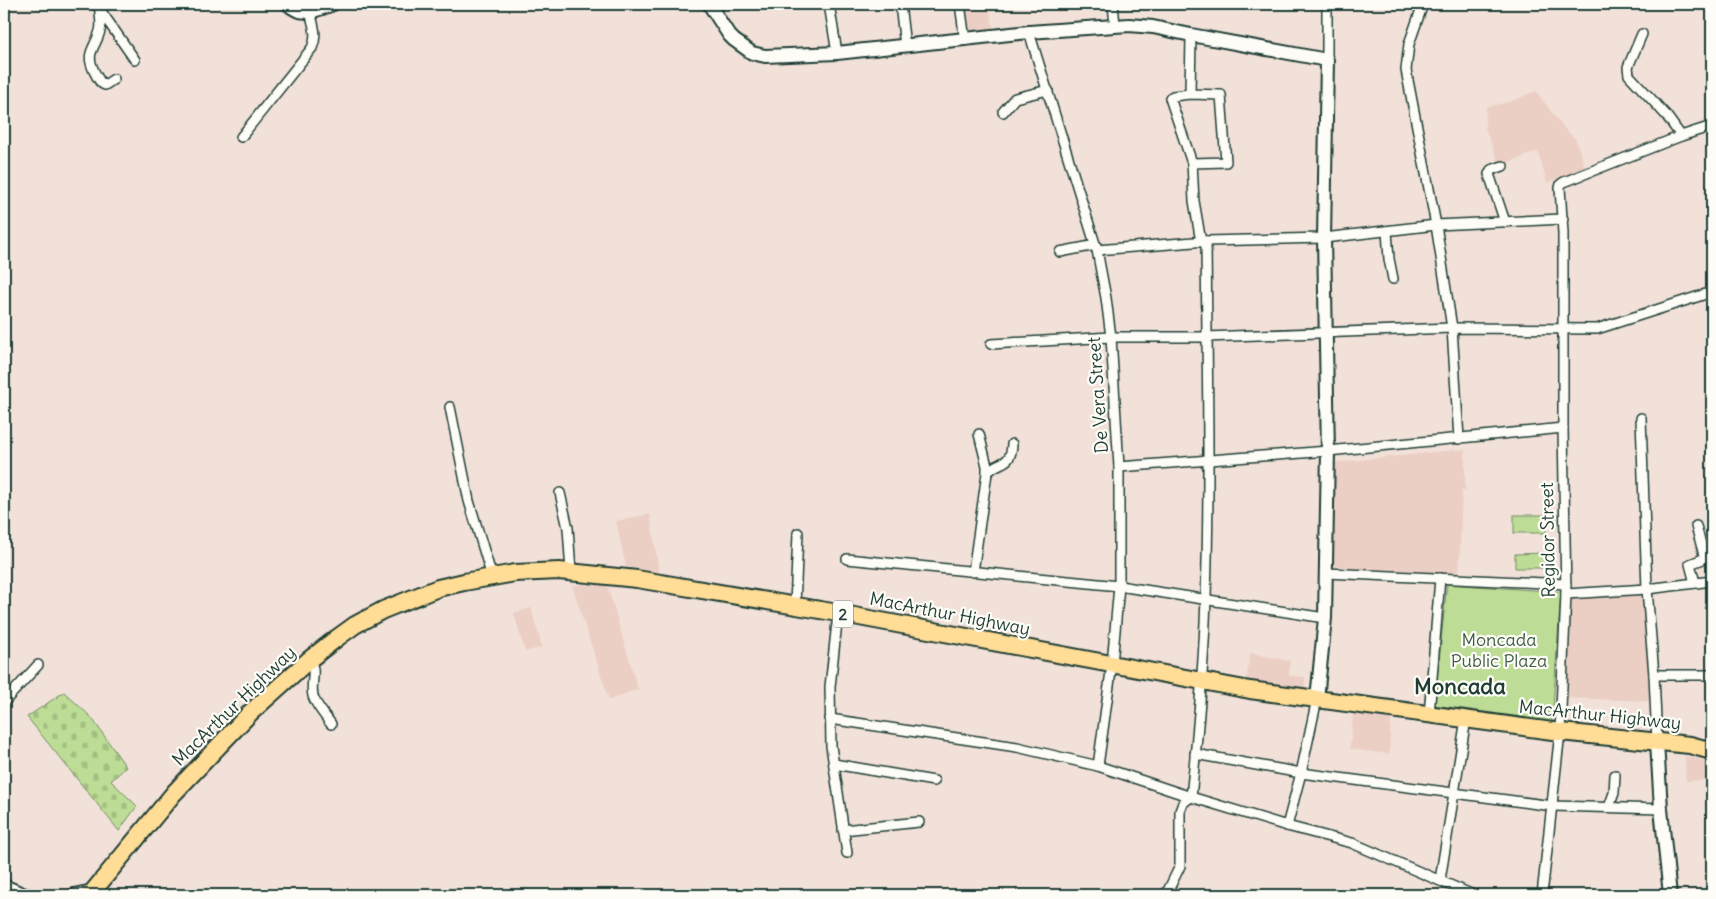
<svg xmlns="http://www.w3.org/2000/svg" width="1716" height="899" viewBox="0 0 1716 899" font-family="Delius,sans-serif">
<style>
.built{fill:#ebcec4}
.cemetery{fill:url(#cemetery-stones);stroke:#6e8c64}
.green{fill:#bddc95;stroke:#6e8c64}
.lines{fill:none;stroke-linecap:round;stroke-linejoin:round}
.street-casing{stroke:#1f3d34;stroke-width:12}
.secondary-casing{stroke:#1f3d34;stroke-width:16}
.highway-casing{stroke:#1f3d34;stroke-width:20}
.street{stroke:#fdfcf7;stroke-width:9}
.secondary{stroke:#fdfcf7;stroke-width:12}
.highway{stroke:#ffdd96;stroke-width:16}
.labels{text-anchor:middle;stroke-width:4.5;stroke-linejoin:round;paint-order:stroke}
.shield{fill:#fdfcf7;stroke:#62766e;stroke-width:1}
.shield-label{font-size:16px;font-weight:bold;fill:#1f3d34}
.street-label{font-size:18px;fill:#1f3d34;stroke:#fdfcf7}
.park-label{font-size:18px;fill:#3f5d47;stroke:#fdfcf7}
.district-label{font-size:22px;font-weight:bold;fill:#1f3d34;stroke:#fdfcf7}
</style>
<defs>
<pattern id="cemetery-stones" width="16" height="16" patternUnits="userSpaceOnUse" patternTransform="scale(1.25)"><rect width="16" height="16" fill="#bddc95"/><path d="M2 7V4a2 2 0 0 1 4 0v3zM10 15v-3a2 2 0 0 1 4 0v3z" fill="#a2be81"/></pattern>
</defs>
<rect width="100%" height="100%" fill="#f2e1d9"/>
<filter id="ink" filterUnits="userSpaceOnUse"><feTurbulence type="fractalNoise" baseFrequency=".02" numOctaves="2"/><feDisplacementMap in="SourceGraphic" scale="10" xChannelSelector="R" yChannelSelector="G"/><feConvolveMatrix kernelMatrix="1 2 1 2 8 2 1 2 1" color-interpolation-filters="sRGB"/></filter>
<g filter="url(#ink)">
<g class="built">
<path d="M962,4H989L993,28L966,31Z"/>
<path d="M1536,91L1561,125L1576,140L1585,168L1547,183L1538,151L1500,166L1485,128L1486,107L1510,102Z"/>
<path d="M1454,450H1465V490H1462L1459,574L1329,566L1332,463Z"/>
<path d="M650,514L659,572L626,567L616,521Z"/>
<path d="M572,585H607L638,689L609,700Z"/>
<path d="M1644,593L1649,701L1565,698L1572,597Z"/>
<path d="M531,608L542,647L525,652L514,613Z"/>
<path d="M1250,653L1290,661L1289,676L1305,677V690L1246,683Z"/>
<path d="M1353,713L1391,717L1389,754L1350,749Z"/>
<path d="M1685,756L1712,762V780L1686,781Z"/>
</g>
<path class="cemetery" d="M64,692L91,717L126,767L111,781L137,806L119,831L27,717Z"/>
<g class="green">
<rect x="1514" y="515" width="32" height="18"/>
<path d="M1545,553V568H1515V554Z"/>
<path d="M1447,584L1561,592L1552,722L1434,708Z"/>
</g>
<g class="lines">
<defs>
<g id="street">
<path d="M96,4L135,60"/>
<path d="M829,4L837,53"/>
<path d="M900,4L905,46"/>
<path d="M960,4L965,40"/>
<path d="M1113,4L1115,25"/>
<path d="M1327,4V60"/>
<path d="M1423,4L1409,44L1406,70L1436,225L1452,328L1459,439"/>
<path d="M100,11C100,18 102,25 100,31C95,50 84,52 95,73C98,78 99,83 105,85L114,79"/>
<path d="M1029,32L1097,250L1106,298L1111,337L1119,467V586L1112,664L1098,766"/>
<path d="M1642,34L1628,67L1629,75L1666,115L1681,136"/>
<path d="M1190,94L1173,96L1170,98L1192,163L1226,162L1221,95L1190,94L1191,35"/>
<path d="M1003,112L1015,98L1048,90"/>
<path d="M241,137L312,48C318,35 313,24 310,12"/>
<path d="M1192,163L1194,201L1201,242"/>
<path d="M1503,166L1491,170L1489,174L1505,222"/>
<path d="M1387,231L1389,259L1393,279"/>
<path d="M1097,250L1206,241L1324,238L1436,225L1563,219"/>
<path d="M1060,252L1096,245"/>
<path d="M991,344L1111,337H1206L1452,328L1597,329L1712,292"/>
<path d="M450,407L469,501L492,577"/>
<path d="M1641,418L1647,589L1654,675L1657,742"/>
<path d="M1119,467L1328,451L1563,428"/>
<path d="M987,473C999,459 1011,468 1012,444"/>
<path d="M560,493L568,528L571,572"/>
<path d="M847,559L1119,586L1325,618"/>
<path d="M973,572L987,473V466L979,434"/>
<path d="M1326,573L1566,584"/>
<path d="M1695,583L1690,564L1703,559L1704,555L1696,526"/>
<path d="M1566,594L1647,589L1712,581"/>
<path d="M795,606L798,533"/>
<path d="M838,613L830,687L831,746L847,853"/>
<path d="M310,659C317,673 310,683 313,696C315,704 326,717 331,724"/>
<path d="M1654,675H1712"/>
<path d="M4,702L38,665"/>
<path d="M1429,715L1440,578"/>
<path d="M830,719L1017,747L1098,766L1191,797L1287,826L1301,773L1317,699"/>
<path d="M1195,754L1301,773L1553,806L1661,809"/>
<path d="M834,764L934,781"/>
<path d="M1609,807L1614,793L1615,775"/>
<path d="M1287,826L1352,843L1473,895"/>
<path d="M843,830L919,822"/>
<path d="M1440,880L1466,719"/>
<path d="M1166,895L1180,866V811L1183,803L1191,797C1198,731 1204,664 1206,597C1210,479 1207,360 1206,241"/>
<path d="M1542,895L1560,732L1566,594L1563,428V233L1560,188L1561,184L1564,182L1681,136L1712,126"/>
</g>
<g id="secondary">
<path d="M288,4C302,18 317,10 333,4"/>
<path d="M709,4L729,35L734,40L752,53L765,56L837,53L1029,32L1129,25L1153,27L1191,35L1327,60L1324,238L1328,451L1325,618L1317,699"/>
<path d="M1657,742L1661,809L1670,895"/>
<path d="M4,886L25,895"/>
<path d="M74,895L93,891"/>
</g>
<path id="highway" d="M90,895L174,793L251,712L310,659L337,638L355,625L383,610L438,588L464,582L515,573L559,571L637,579L838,613L1250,690L1560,732L1690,745L1712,751"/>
</defs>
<use href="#street" class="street-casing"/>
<use href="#secondary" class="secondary-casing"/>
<use href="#highway" class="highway-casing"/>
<use href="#street" class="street"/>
<use href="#secondary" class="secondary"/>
<use href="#highway" class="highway"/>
</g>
</g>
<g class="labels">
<rect class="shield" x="833" y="600.5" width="20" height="27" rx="4"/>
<g class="shield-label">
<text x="843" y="620">2</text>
</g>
<g class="street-label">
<text transform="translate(1098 395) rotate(-94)" y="6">De Vera Street</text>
<text transform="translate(1548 540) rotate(-91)" y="6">Regidor Street</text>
<text transform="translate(950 614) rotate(11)" y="6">MacArthur Highway</text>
<text transform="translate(234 706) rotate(-44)" y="6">MacArthur Highway</text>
<text transform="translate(1600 715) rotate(6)" y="6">MacArthur Highway</text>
</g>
<g class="park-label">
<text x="1499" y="646">Moncada<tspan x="1499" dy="21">Public Plaza</tspan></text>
</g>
<g class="district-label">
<text x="1460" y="694">Moncada</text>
</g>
</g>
<rect width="1716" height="899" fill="none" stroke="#fdfcf7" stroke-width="20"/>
<rect x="10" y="10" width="1696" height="879" fill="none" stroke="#1f3d34" stroke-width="2" filter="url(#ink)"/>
</svg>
